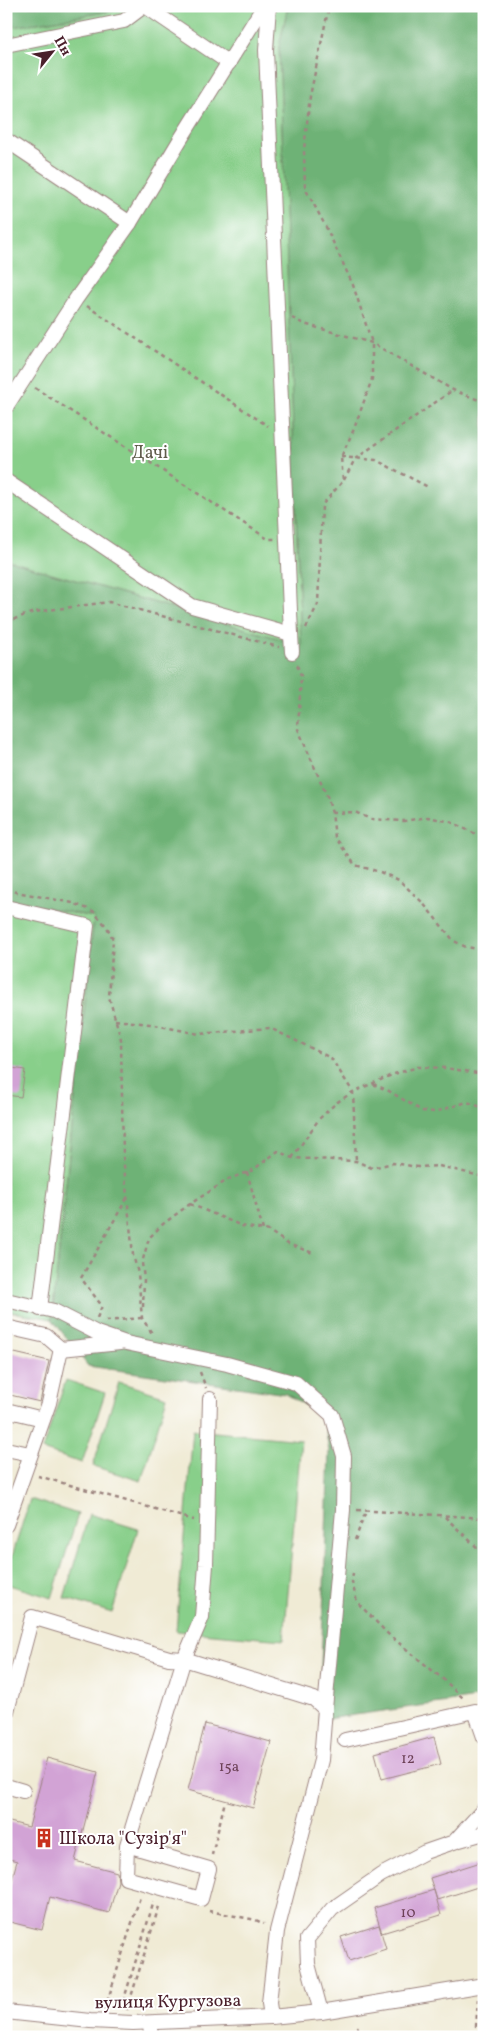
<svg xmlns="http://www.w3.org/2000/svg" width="490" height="2043" viewBox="0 0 490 2043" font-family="Vollkorn,serif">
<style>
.green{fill:#88cf8a;stroke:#69775a}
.forest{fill:#6eb276;stroke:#5c6850}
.building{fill:#d2a3d5}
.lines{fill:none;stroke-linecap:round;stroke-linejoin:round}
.minor-casing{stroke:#9d8580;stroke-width:16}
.path{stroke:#9d8580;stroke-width:2.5;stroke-dasharray:4 4;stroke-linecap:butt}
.minor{stroke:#fff;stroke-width:14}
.labels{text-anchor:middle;stroke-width:4;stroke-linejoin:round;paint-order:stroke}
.number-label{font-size:15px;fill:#6c4056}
.park-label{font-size:18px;fill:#605d4c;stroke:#fff}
.poi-label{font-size:18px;fill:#4a1f2b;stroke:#fff;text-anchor:start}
.street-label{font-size:18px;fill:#4a1f2b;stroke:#fff}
</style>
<rect width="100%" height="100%" fill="#fff"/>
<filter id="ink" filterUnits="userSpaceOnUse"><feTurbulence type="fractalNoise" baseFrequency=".02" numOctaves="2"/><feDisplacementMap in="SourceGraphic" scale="10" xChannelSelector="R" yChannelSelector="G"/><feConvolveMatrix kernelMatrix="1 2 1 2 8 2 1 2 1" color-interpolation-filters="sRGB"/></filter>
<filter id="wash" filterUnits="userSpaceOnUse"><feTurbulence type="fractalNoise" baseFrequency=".0096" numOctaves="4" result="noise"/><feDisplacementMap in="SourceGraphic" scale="20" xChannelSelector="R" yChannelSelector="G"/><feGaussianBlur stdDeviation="1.12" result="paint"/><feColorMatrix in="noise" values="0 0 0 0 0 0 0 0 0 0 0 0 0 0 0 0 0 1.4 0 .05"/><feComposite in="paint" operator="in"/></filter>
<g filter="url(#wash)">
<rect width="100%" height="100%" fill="#f0ebd5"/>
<g class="green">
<path d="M125,6H288L279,47L301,645L6,560V28L125,9Z"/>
<path d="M6,900L94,917L52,1319L6,1311Z"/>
<path d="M66,1380L105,1393L82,1463L42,1450Z"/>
<path d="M119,1382L167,1397L141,1481L93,1466Z"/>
<path d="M193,1430L301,1440L284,1640L176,1631Z"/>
<path d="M30,1499L78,1514L52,1598L6,1584V1576Z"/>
<path d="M89,1514L138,1529L112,1613L64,1598Z"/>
</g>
<g class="forest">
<path d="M6,6H125V9L6,28Z"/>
<path d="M288,6H484V1697L319,1720L329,1451L323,1415L286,1394L88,1366L52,1319L94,917L6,900V560L301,645L279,47Z"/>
</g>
<g id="blocks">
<g class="building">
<path d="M6,1067L25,1070L21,1097L6,1095Z"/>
<path d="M6,1351L49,1361L40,1402L6,1394Z"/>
<path d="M205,1724L271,1742L253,1808L188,1790Z"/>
<path d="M434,1737L441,1764L382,1779L375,1753Z"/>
<path d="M47,1758L98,1772L75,1861L117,1872L118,1881L109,1913L50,1897L42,1930L6,1921V1901L17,1861L6,1858V1821L29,1827Z"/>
<path d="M484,1861V1885L437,1900L430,1878Z"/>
<path d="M434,1890L441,1915L382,1933L374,1908Z"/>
<path d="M379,1925L386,1949L349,1961L341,1937Z"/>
</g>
</g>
</g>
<g filter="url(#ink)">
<use href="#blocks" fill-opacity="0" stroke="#9d8580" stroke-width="1"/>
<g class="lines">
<defs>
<g id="minor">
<path d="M145,6L229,63"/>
<path d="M6,45L124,21L144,6"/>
<path d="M6,140L130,223"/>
<path d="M6,407L76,299L130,223L180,140L264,6"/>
<path d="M6,481L192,606L291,634L266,50L269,6"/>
<path d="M291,634L292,652"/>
<path d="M6,907L87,926L40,1309"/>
<path d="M6,1300L54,1311L97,1333L126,1343L227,1364L296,1383L332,1415L344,1456L343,1510L325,1709"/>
<path d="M6,1327L46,1336L61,1349"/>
<path d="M6,1410L43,1419"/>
<path d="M6,1449L30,1454"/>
<path d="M6,1525L49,1403L61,1349L120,1343"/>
<path d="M6,1715L32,1617L169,1658L184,1659L314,1699L325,1709L321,1760L277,1931L269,2003L271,2017"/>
<path d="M345,1740L475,1711L484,1737"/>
<path d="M6,1786L23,1791"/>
<path d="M456,1841L484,1833"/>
<path d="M127,1845L209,1869L201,1899L126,1878L127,1845L184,1659L202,1617L206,1565L210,1399"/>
<path d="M6,2012L90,2021L133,2023L271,2017L321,2012L484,1985"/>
<path d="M321,2012L308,1964L307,1939L332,1909L381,1875L425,1852L454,1842L484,1809"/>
<path d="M150,2023L151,2037"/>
</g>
</defs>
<use href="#minor" class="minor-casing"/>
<g class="path">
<path d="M87,306L268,426"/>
<path d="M292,318L304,324L372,343L453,390L484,402"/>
<path d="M35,388L268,539H275"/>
<path d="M341,457L376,460L430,488"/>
<path d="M344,480L355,459L453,390"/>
<path d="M6,622L34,612L109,602L279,647"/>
<path d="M306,628L318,604L322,505L343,481L341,457L354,429L372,379V343L353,285L326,227L305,188L304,150L310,96L329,6"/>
<path d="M297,665L301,676L298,729L327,796L332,813L335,837L355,865L380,872L399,880L422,902L454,941L466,947L484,950"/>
<path d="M332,813L355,812L370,819L404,821L428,817L451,822L484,838"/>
<path d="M6,890L73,903L93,911L107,927L113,939L109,997L121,1039L123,1156L133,1255L138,1273L142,1318L153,1335"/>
<path d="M115,1020L150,1024L199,1034L270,1028L331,1058L353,1092L356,1161"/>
<path d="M373,1084L389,1091L422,1111L435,1112L467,1102L484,1108"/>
<path d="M292,1158L319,1119L336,1103L353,1092L394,1074L418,1067L445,1068L484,1074"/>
<path d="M247,1172L263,1230"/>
<path d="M190,1204L242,1226L269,1231L288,1244L313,1253"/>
<path d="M143,1307L144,1279L142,1263L149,1238L163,1224L190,1204L229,1179L253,1170L278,1151L292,1158L356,1161L372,1168L393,1163L418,1167L439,1166L484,1177"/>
<path d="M97,1318L102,1306L81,1278L127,1198"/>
<path d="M106,1321L142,1318"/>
<path d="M200,1372L206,1388"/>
<path d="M38,1476L194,1520"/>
<path d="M357,1510L484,1518"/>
<path d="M445,1517L484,1554"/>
<path d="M355,1540L366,1511"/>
<path d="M353,1573L352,1582L357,1602L388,1634L444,1680L464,1699"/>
<path d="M212,1855L225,1801"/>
<path d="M209,1911L256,1920L264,1924"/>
<path d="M478,1999L476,2026L480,2037"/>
<path d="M105,2009L140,1897"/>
<path d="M121,2009L154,1901"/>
<path d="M127,2010L160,1903"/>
<path d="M357,2026L361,2037"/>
</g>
<use href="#minor" class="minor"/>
</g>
</g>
<defs>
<symbol id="building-bare" viewBox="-9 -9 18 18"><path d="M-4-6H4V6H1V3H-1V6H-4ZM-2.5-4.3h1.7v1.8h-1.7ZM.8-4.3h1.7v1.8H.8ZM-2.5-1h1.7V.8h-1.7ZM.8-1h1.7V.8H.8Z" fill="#c8321e" stroke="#fff" stroke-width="2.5" paint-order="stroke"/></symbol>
</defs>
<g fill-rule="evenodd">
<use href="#building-bare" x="30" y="1824" width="28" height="28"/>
</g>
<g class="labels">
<g class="number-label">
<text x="408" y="1763">12</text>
<text x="229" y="1771">15а</text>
<text x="408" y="1917">10</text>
</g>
<g class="park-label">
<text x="150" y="458">Дачі</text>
</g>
<g class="poi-label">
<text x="59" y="1844">Школа "Сузір'я"</text>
</g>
<g class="street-label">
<text transform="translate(168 2001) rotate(-1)" y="6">вулиця Кургузова</text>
</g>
</g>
<rect width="490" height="2043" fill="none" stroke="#fff" stroke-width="25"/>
<g transform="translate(52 52) rotate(60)" stroke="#ffffff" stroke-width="4" paint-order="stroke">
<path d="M0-4L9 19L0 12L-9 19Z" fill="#4a1f2b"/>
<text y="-8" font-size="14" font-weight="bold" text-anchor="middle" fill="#4a1f2b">Пн</text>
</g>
</svg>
